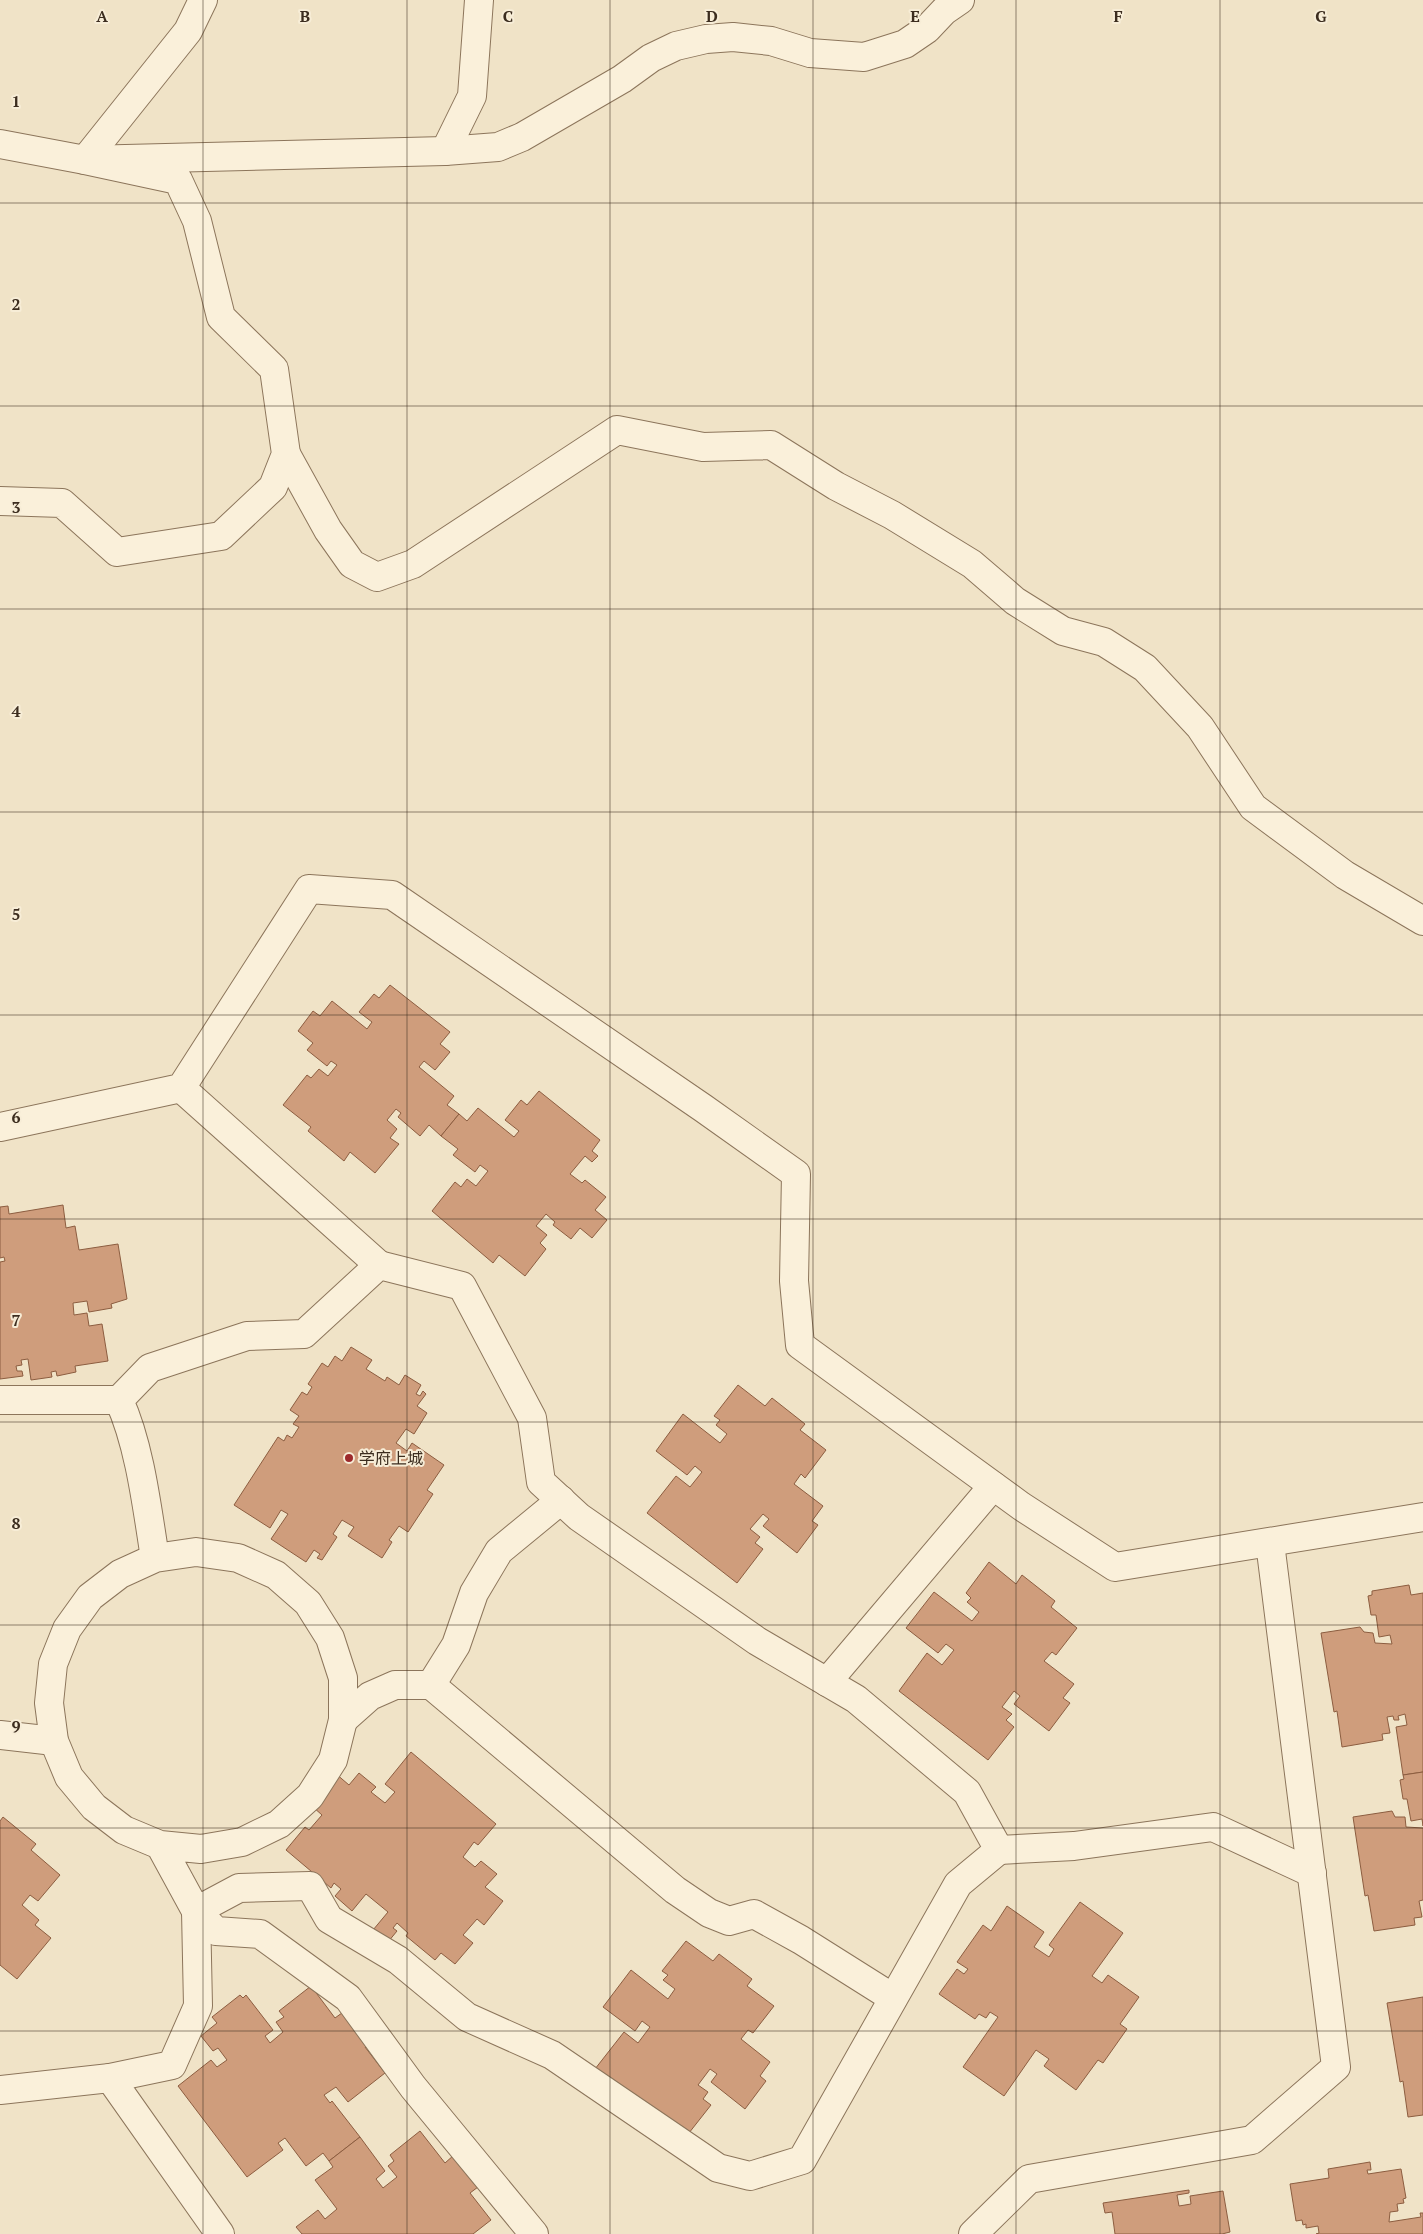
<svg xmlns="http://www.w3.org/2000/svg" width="1423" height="2234" viewBox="0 0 1423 2234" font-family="'PT Serif','Noto Sans SC',serif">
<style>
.building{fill:#cf9d7c;stroke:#8c5d40}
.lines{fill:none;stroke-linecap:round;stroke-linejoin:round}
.street-casing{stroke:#8c755b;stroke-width:30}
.street{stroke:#faf0da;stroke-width:28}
.grid{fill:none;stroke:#3c2d1f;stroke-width:1;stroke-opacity:0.55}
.poi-dot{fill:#9d2a2c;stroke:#f7edd7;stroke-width:2}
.labels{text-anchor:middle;stroke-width:4;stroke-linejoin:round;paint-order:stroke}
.poi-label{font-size:16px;fill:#3c2d1f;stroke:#f7edd7;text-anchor:start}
.grid-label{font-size:16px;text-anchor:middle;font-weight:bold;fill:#3c2d1f;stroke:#f7edd7;stroke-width:4;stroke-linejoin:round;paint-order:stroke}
</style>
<rect width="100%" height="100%" fill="#f0e3c7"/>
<g class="building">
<path d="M390,985L450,1032L440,1044L450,1052L435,1070L424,1061L419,1067L454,1096L447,1105L459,1114L441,1136L429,1125L420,1136L398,1117L401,1113L396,1109L387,1120L397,1129L390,1138L399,1144L375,1173L350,1152L344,1161L308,1131L311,1127L283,1105L307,1075L311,1078L319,1069L328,1076L337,1065L331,1061L327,1066L307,1050L313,1043L298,1031L313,1011L320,1016L332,1001L367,1029L372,1022L359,1012L374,994L379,998Z"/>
<path d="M539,1091L600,1140L592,1151L598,1156L592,1162L585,1156L570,1174L582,1183L585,1180L606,1197L595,1210L607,1220L592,1238L580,1228L571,1239L553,1225L555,1222L546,1214L536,1226L547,1235L540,1243L546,1249L525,1276L499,1255L493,1263L432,1211L455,1182L461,1187L467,1179L476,1186L488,1171L480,1165L475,1172L453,1155L458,1149L441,1136L459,1114L467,1121L478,1108L514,1137L519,1131L505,1120L521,1100L527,1105Z"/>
<path d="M63,1205L66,1228L75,1226L79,1250L118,1244L127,1299L111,1304L112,1308L89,1312L87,1301L73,1303L74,1315L87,1313L89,1326L102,1324L108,1361L75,1366L76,1372L57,1376L56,1371L51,1372L52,1377L31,1380L28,1359L21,1360L22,1365L16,1366L17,1371H22L23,1376L0,1379V1262L5,1261L4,1257L0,1258V1207L8,1206L9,1214Z"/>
<path d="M351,1347L372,1360L366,1369L385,1381L387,1377L399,1385L405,1375L421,1385L416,1394L420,1396L423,1391L426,1394L417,1406L427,1413L414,1434L406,1429L396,1443L407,1451L412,1443L444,1465L427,1490L433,1494L408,1532L399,1526L389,1540L392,1542L382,1558L348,1536L354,1527L342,1520L333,1534L337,1537L322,1560L317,1558L320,1554L314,1550L306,1562L271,1539L288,1514L281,1510L270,1528L234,1505L278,1437L284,1441L287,1435L292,1438L299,1427L293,1424L299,1416L290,1410L302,1392L307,1395L312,1387L308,1384L322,1363L328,1367L335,1356L342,1361Z"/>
<path d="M738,1385L765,1406L772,1398L805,1424L800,1430L826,1450L805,1478L801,1474L794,1484L823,1506L812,1521L818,1525L797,1553L763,1526L769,1519L763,1514L750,1529L760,1537L755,1543L763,1549L737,1583L647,1513L676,1476L690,1487L702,1472L695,1466L687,1475L656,1451L683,1414L720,1443L727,1434L716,1425L720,1420L714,1416Z"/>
<path d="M989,1562L1016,1584L1022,1575L1055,1601L1051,1607L1077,1628L1056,1655L1052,1652L1044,1661L1074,1684L1063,1698L1070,1703L1049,1731L1014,1704L1020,1696L1014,1691L1002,1707L1012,1714L1006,1720L1014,1727L988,1760L899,1691L927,1653L942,1665L954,1650L946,1644L938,1653L906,1628L934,1592L972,1621L979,1612L967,1602L971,1598L966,1593Z"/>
<path d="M1409,1585L1411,1595L1423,1593V1772L1403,1775L1396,1727L1407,1725L1405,1714L1398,1716L1399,1720H1394L1393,1716L1387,1717L1390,1733L1382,1734L1383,1740L1342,1747L1337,1711L1334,1712L1321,1633L1360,1627L1364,1632L1373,1633L1375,1643L1392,1644L1390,1635L1379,1637L1376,1615H1371L1368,1596L1372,1595V1591Z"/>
<path d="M411,1752L496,1824L478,1845L474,1842L463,1857L475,1867L481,1861L497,1874L485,1887L503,1901L484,1925L477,1919L463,1935L473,1943L455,1964L441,1953L435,1960L406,1936L408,1933L397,1923L393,1928L397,1931L388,1942L373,1930L388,1912L366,1894L352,1911L335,1896L341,1889L334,1883L331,1888L286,1850L305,1827L309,1830L322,1815L313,1807L335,1773L349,1785L359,1773L376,1787L371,1792L385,1803L395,1792L385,1784Z"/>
<path d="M1423,1772V1826L1422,1819L1411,1821L1407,1799H1403L1400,1780L1404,1779L1403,1775Z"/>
<path d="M1392,1811L1395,1817H1405L1406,1827L1423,1828V1900L1419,1901L1422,1917L1414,1918L1415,1925L1374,1931L1368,1895L1365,1896L1353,1817Z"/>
<path d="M3,1817L36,1844L31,1850L60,1875L38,1901L30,1895L22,1905L39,1920L35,1925L51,1938L17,1979L0,1965V1821Z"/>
<path d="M1080,1902L1123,1933L1092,1976L1102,1983L1108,1975L1139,1997L1120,2024L1127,2029L1103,2063L1098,2060L1076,2090L1044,2066L1049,2059L1036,2050L1004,2096L963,2067L998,2017L990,2012L986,2018L979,2014L975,2019L939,1994L957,1969L964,1974L968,1969L957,1962L983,1925L991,1931L1007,1906L1044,1932L1034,1947L1049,1957L1054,1949L1049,1945Z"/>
<path d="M686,1941L713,1961L719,1954L752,1979L747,1986L774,2006L753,2033L748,2030L741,2039L770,2062L760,2076L766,2081L745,2109L711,2082L717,2074L710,2069L698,2085L708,2092L703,2099L711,2105L685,2138L595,2069L624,2032L638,2043L650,2027L642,2021L635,2031L603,2007L631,1970L668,1999L675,1989L663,1980L668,1975L662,1971Z"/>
<path d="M311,1986L335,2018L346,2010L371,2042L365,2047L385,2073L348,2102L336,2087L324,2095L330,2103L332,2101L360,2137L329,2161L323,2153L306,2166L285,2138L278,2143L283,2150L247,2177L178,2086L211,2060L217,2067L227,2060L218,2048L213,2051L201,2036L217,2023L212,2017L240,1995L243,1998L246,1995L273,2030L265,2036L270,2043L283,2032L276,2022L284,2017L279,2011Z"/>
<path d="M1423,1997V2115L1408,2117L1403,2081L1400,2082L1387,2003Z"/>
<path d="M420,2131L445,2163L454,2155L478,2187L470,2193L491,2220L473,2234H302L296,2227L318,2210L325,2219L337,2209L315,2180L333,2167L329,2161L360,2137L385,2171L376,2179L383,2188L397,2177L388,2166L394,2161L390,2155Z"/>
<path d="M1370,2162L1371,2170H1367L1368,2174L1401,2169L1406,2198L1403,2199L1404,2203L1397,2204L1398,2211L1390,2212L1389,2222L1421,2217L1420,2213H1423V2234H1316L1319,2233L1318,2226L1306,2228V2224L1303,2225L1302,2220L1296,2221L1290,2184L1329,2178L1328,2169Z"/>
<path d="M1189,2190V2193L1177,2195L1179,2206L1191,2204L1190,2196L1223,2191L1230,2232L1222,2234H1115L1112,2212L1105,2213L1103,2203Z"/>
</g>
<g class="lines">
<defs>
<g id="street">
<path d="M0,144L85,160L445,151L498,147L522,137L622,79L651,58L676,46L706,39L733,37L771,41L810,53L864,57L905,44L927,29L944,11L960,0"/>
<path d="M445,151L472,96L479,0"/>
<path d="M286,454L328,530L352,564L377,577L413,564L617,430L703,447L771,445L836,486L892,515L972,564L1015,601L1063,631L1104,642L1145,668L1200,727L1253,807L1345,875L1423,921"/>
<path d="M0,501L62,503L117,552L221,536L273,487L286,454L274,369L221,317L197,221L178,180L85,160L188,31L203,0"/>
<path d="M181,1088L379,1265"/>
<path d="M0,1127L181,1088L309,889L392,895L703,1108L796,1174L794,1281L800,1345L1021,1506L1115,1567L1423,1517"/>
<path d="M0,1400H119"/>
<path d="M155,1558C147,1508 140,1446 119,1400L150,1368L247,1336L304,1334L379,1265L462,1286L532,1418L541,1482L579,1517L757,1641L856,1699L967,1792L999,1850L958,1884L802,2160L750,2176L718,2168L552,2055L467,2017L398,1960L329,1919L310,1886L239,1888L196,1911L160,1845L124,1830L94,1807L69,1777L54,1741L49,1703L53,1664L67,1629L90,1597L120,1574L155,1558L196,1552L238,1558L276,1575L308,1603L330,1638L343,1678V1720L333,1760L310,1796L279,1824L242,1842L201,1849L160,1845"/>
<path d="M827,1682L993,1486"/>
<path d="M431,1685L456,1645L474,1593L499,1551L561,1500"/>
<path d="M343,1720L370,1696L395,1685H431L675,1890L709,1913L729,1921L754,1914L801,1940L893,1998"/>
<path d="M0,1735L54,1741"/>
<path d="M999,1850L1074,1846L1213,1827L1312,1873"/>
<path d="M196,1911L216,1931L260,1934L348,1998L413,2087L534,2234"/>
<path d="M110,2078L172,2065L198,2006L196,1911"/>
<path d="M0,2090L110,2078L220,2234"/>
<path d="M973,2234L1029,2179L1252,2140L1336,2067L1270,1543"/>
</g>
</defs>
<use href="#street" class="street-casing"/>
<use href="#street" class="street"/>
</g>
<path class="grid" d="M203,0V2234M407,0V2234M610,0V2234M813,0V2234M1016,0V2234M1220,0V2234M0,203H1423M0,406H1423M0,609H1423M0,812H1423M0,1015H1423M0,1219H1423M0,1422H1423M0,1625H1423M0,1828H1423M0,2031H1423"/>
<circle class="poi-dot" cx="349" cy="1458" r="5"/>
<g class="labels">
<g class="poi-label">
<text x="359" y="1464">学府上城</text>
</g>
</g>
<g class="grid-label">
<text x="102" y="22">A</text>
<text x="305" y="22">B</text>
<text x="508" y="22">C</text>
<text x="712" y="22">D</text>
<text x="915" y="22">E</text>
<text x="1118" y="22">F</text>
<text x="1321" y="22">G</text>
<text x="16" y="107">1</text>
<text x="16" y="310">2</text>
<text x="16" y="513">3</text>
<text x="16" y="717">4</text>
<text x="16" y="920">5</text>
<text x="16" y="1123">6</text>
<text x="16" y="1326">7</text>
<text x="16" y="1529">8</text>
<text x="16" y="1732">9</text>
</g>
</svg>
